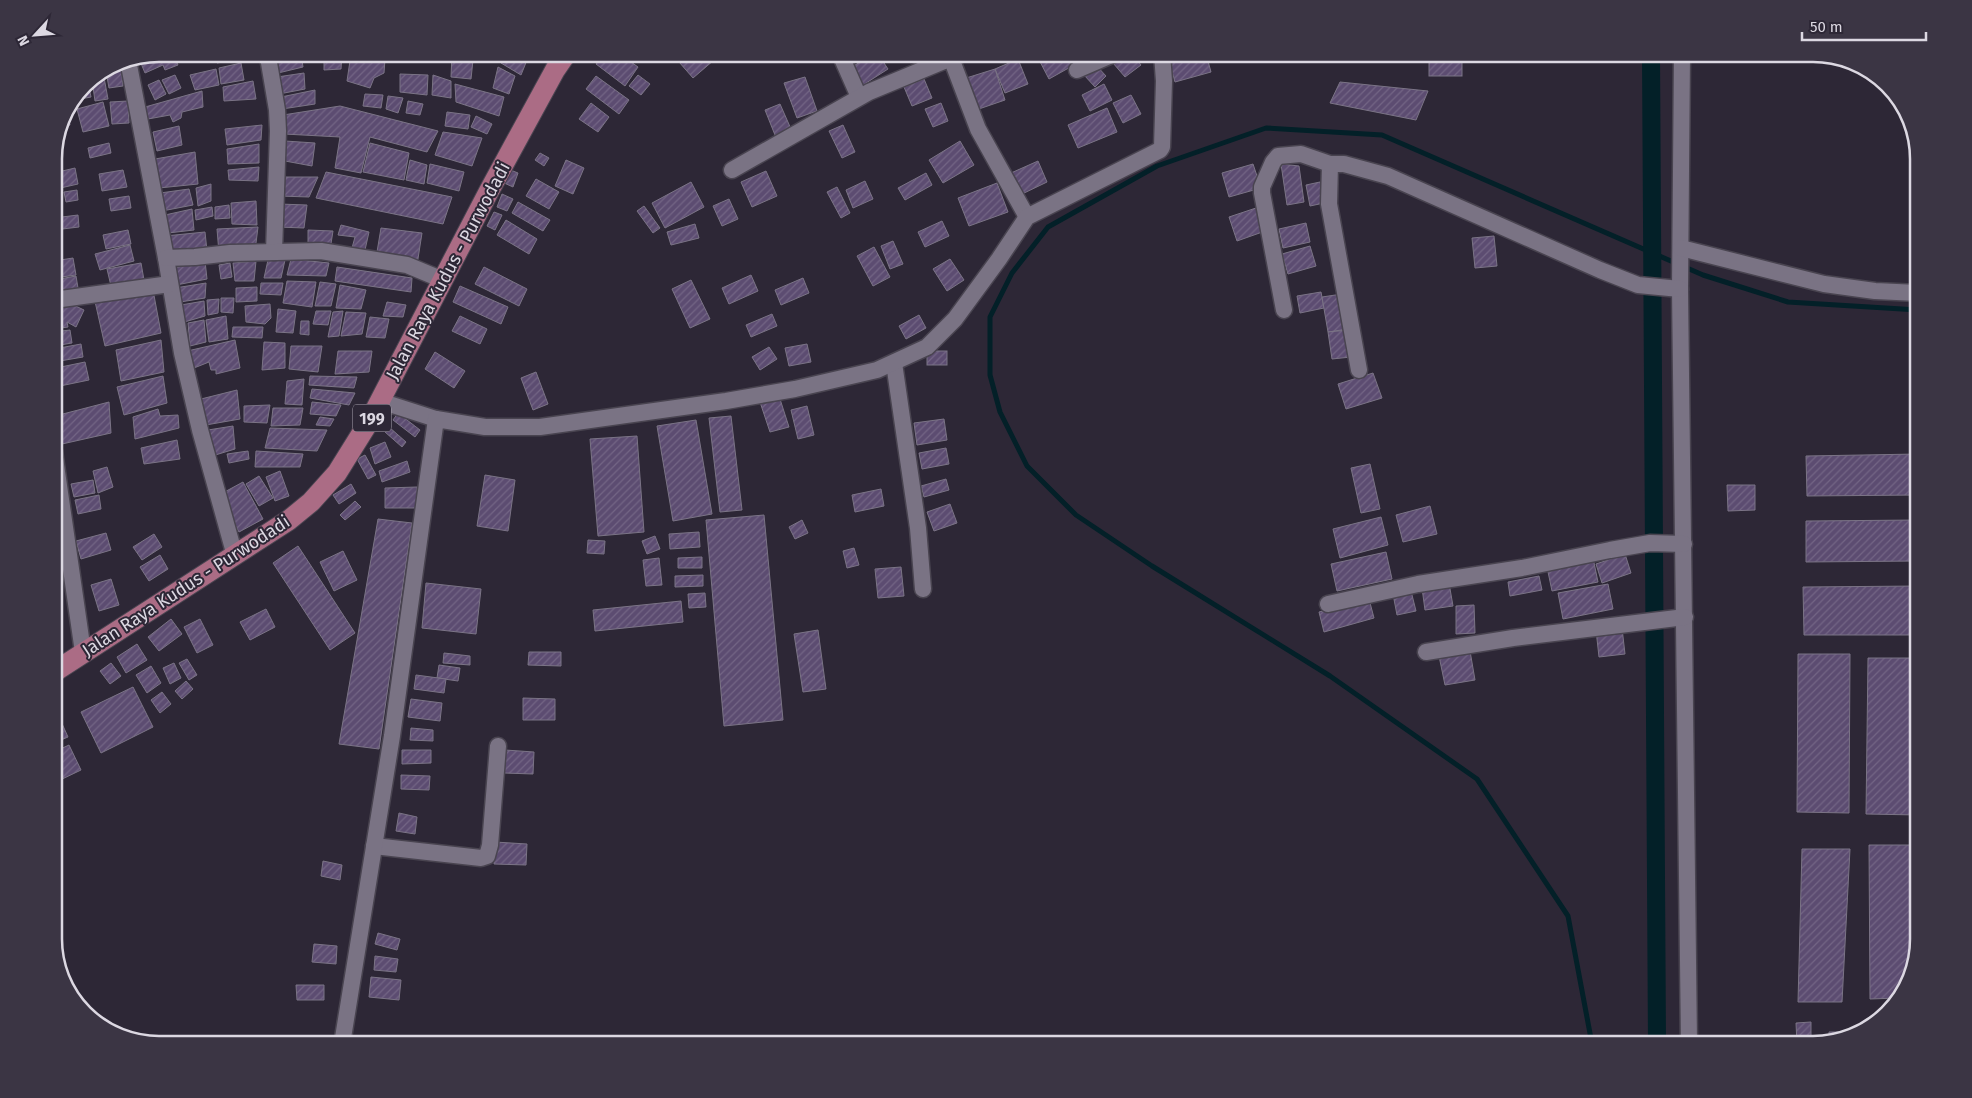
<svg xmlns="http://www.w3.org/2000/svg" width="1972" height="1098" viewBox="0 0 1972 1098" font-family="'Fira Sans',sans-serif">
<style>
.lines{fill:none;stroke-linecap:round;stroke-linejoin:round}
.stream{stroke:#032028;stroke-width:5}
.canal{stroke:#032028;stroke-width:18}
.building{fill:url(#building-hatch);stroke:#7b7486}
.minor-casing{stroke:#494450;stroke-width:19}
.major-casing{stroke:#494450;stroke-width:22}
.minor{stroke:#7a7384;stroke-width:16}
.major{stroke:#ab6c85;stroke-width:20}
.labels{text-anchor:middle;stroke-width:4;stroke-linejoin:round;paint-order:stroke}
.shield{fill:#2d2736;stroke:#a8a3ae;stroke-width:1}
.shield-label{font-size:16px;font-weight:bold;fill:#dcd8e2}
.street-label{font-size:18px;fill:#dcd8e2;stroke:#2d2736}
.rim{fill:none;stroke:#dcd8e2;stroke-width:2.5}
</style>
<defs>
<pattern id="building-hatch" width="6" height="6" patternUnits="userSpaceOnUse" patternTransform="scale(1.25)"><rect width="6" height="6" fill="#5c4c71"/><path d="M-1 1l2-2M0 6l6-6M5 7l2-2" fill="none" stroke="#736585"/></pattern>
</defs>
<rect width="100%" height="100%" fill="#2d2736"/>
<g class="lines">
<path class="stream" d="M1592,1044L1568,916L1477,779L1330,676L1152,566L1076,515L1027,466L1000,412L990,375V317L1012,273L1048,227L1157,166L1266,128L1382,135L1703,275L1788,302L1918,310"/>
<path class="canal" d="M1651,54L1657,1044"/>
</g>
<g class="building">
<path d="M173,54L178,65L165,70L163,65L145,73L140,61L156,55Z"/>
<path d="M214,54H241L242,59L217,63Z"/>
<path d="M272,54H301L303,67L274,74Z"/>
<path d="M324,54H342L341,69L324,70Z"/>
<path d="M351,54L385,59L384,73L374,78L370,88L347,81Z"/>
<path d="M508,54H514L527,60L521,75L501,63Z"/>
<path d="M603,54H620L638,67L625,86L596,64Z"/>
<path d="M672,54H721L693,78Z"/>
<path d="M873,54H878L888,69L863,85L852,67Z"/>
<path d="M882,54H899V55L885,61Z"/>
<path d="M957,54H998V58L958,62Z"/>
<path d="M1036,54H1067L1074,65L1049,79Z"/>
<path d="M1124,54H1132L1141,65L1125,77L1113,63Z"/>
<path d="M1167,54H1206L1211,72L1175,82Z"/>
<path d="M1393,54H1416V60L1393,59Z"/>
<rect x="1429" y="54" width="33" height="22"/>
<path d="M452,55L473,60L471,79L451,77Z"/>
<path d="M1018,59L1028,84L1005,93L995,69Z"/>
<path d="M241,63L244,80L221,84L219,68Z"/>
<path d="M1095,64L1106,76L1095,87L1084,75Z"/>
<path d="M498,67L515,76L509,94L493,88Z"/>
<path d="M121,68L123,86L109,88L106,71Z"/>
<path d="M216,69L219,85L195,90L190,75Z"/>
<path d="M995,69L1005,100L973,111L963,79Z"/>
<path d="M103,72L108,99L95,101L92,80Z"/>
<path d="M304,73L305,89L279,94L277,77Z"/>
<path d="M400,74L428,75L427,95L400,92Z"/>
<path d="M175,75L181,88L169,94L162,80Z"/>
<path d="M433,75L451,81V98L432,95Z"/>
<path d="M638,75L650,84L641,95L629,86Z"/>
<path d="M596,76L629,100L619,114L586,89Z"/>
<path d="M805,77L817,111L797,118L784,83Z"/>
<path d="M924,79L932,98L912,106L904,87Z"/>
<path d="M159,80L166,94L155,100L148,85Z"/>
<path d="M253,81L256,99L224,101L223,87Z"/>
<path d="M88,82L91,97L75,100L85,85Z"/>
<path d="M1340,82L1428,91L1416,120L1330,103Z"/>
<path d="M455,84L504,97L499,116L456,102Z"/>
<path d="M1104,84L1112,100L1090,111L1082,95Z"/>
<path d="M315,90V104L282,109L281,97Z"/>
<path d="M202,91L203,107L182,112L181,118L173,122L170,115L148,119L145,107Z"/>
<path d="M365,94L383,95L381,108L363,106Z"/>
<path d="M1131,95L1141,114L1123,123L1113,103Z"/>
<path d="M388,96L403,98L398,113L386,109Z"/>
<path d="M128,101L129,123L112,124L110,102Z"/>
<path d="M408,101L423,104L420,115L406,113Z"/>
<path d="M103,102L109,126L83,132L77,109Z"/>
<path d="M591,103L609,117L598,132L579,119Z"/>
<path d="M941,103L948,121L933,127L925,109Z"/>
<path d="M780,104L791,129L775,135L765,110Z"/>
<path d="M340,106L438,131L427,152L370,137L361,173L335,168L340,137L284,134L283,115Z"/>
<path d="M1107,108L1117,132L1078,148L1068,125Z"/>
<path d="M67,111L70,125L60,127L62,119Z"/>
<path d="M447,112L470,115L468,129L445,126Z"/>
<path d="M476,116L492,124L487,134L471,127Z"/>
<path d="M262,125L261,140L227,145L225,129Z"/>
<path d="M843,125L855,152L842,158L829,131Z"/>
<path d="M179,126L182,145L157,151L153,132Z"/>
<path d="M443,132L482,138L472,166L435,155Z"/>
<path d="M285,141L315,143L312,166L285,161Z"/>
<path d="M960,141L974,165L943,183L929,160Z"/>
<path d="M109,143L111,153L90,158L88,148Z"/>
<path d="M370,143L409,153L404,180L363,172Z"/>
<path d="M259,144V163L228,164L227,149Z"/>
<path d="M195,152L198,184L159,188L155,159Z"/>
<path d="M540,153L549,158L544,166L535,160Z"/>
<path d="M410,160L427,165L424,184L406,180Z"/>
<path d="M566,160L584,168L573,194L555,186Z"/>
<path d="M1038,161L1047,182L1020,195L1011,173Z"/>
<path d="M430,164L464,172L459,191L427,183Z"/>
<path d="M1253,164L1261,188L1229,197L1222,173Z"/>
<path d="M1281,164L1299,166L1304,202L1287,205Z"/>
<path d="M259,167L258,181L229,180L228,170Z"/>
<path d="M75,168L78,184L56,189L54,173Z"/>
<path d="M508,169L518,173L513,187L502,182Z"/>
<path d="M123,170L127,187L102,191L99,174Z"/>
<path d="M766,171L777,196L752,207L741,182Z"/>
<path d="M326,172L452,197L443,224L316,198Z"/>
<path d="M926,173L932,185L905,200L898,188Z"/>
<path d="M283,177H318L309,197L279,196Z"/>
<path d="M536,179L559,192L549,209L526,196Z"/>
<path d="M865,181L873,199L853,208L846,190Z"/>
<path d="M691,182L704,207L665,228L652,203Z"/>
<path d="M1320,182L1324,203L1310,206L1306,185Z"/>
<path d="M997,183L1008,212L969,226L958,198Z"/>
<path d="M211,184V201L198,206L196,188Z"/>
<path d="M837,187L850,213L841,218L827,192Z"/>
<path d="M189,189L193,205L162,211L160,193Z"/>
<path d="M77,190L78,200L66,202L64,192Z"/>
<path d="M502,194L513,199L507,211L497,207Z"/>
<path d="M129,196L131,208L111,211L109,199Z"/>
<path d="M729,199L738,219L722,226L713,206Z"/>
<path d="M256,201L257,225L232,224L231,203Z"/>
<path d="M518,202L550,220L543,231L512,213Z"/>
<path d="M279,204L307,205L304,228L278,227Z"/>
<path d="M229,205L230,218L215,219V207Z"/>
<path d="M644,206L660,228L653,233L637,211Z"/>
<path d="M212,207L213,216L196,220L195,210Z"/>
<path d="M1259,207L1268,230L1237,241L1229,217Z"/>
<path d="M192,209L194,230L168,233L165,215Z"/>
<path d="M494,212L502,215L495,230L487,226Z"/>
<path d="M78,215L79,227L54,230V218Z"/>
<path d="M506,220L537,239L529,254L497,235Z"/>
<path d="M942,221L949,236L925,247L918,232Z"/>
<path d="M1306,223L1310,242L1283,248L1279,229Z"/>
<path d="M695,224L699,238L671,245L667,232Z"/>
<path d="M341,225L369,232L365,250L352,248L355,237L338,235Z"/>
<path d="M258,227L255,251L219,253L217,229Z"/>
<path d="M381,228L422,233L417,265L376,258Z"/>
<path d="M128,230L131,244L106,249L103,235Z"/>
<path d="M308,230L333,231L330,250L308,249Z"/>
<path d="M205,232L207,251L169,257L165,236Z"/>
<path d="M1494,236L1497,266L1475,268L1472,238Z"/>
<path d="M893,241L903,264L890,269L881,246Z"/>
<path d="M130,245L134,261L100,270L95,254Z"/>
<path d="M1310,246L1316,266L1288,274L1282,254Z"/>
<path d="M874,247L890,277L873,286L857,256Z"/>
<path d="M73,258L76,275L54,278V261Z"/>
<path d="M291,259L329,263L326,276L287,275Z"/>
<path d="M950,259L964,280L947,291L933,269Z"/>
<path d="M268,260H285L281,278H264Z"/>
<path d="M205,261L207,279L171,286L170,269Z"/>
<path d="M256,261L254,281H235L233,263Z"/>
<path d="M141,263L144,280L111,286L107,269Z"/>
<path d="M230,263L232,277L221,279L219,265Z"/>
<path d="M337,267L412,278L411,292L335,281Z"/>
<path d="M484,267L527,289L519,306L475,284Z"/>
<path d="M751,275L758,291L729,304L722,288Z"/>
<path d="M76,276L78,288L70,289V292L54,294V280Z"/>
<path d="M803,278L809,293L781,305L775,290Z"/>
<path d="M691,280L710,319L690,328L672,289Z"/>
<path d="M287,281L316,282L312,307L283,303Z"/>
<path d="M320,282L336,284L331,306H315Z"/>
<path d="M206,283L205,298L174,303L175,288Z"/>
<path d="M261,283H283L281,295L260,294Z"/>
<path d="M340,285L366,290L361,309L336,308Z"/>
<path d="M460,286L508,307L501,324L453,302Z"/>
<path d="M257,287V301L236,302V288Z"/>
<path d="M153,290L161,333L105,346L94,297Z"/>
<path d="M1321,292L1324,308L1300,313L1297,296Z"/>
<path d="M1342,294L1348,329L1328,332L1322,297Z"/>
<path d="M221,298H234L233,313L221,312Z"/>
<path d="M219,299L218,313L208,315L207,300Z"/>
<path d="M65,301L84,310L76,327L67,322L68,327L54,329V315L59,314Z"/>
<path d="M204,301L205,316L181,323L175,306Z"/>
<path d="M387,302L406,305L403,317L383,316Z"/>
<path d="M270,304L271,318L265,324L246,322L245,306Z"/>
<path d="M278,309L296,311L293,333L276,332Z"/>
<path d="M316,311H331L328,325L313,324Z"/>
<path d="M343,311L339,336L328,337L333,312Z"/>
<path d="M346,312L366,313L362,334L341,336Z"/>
<path d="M772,314L777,326L751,337L746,325Z"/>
<path d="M919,315L926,328L906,339L899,326Z"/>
<path d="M226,316L228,339L209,342L206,320Z"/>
<path d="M460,316L487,329L480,344L452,331Z"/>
<path d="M370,317L389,319L385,338L366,337Z"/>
<path d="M204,320L206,342L190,346L188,323Z"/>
<path d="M301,321H309V335L300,334Z"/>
<path d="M233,327H263L262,338L232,337Z"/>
<path d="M70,330L72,343L54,346V332Z"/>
<path d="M1348,330L1351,357L1332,359L1328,332Z"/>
<path d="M161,340L164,372L121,381L116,350Z"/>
<path d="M235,340L240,368L216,374V370H211L209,362L189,370L183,352Z"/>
<path d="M264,342L285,343V368L262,370Z"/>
<path d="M81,344L83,357L54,362V349Z"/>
<path d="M807,344L811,362L789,366L785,348Z"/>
<path d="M291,346H322L318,372L289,369Z"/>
<path d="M769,347L777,359L760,370L752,357Z"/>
<path d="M338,351H372L369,372L335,374Z"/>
<rect x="927" y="351" width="20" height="14"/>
<path d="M435,352L465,371L454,388L425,369Z"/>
<path d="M85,362L89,380L60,386L56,368Z"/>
<path d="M536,372L548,404L533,410L521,378Z"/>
<path d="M1373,373L1382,398L1346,409L1338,384Z"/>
<path d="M163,376L167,403L124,415L117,387Z"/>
<path d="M310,376L357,377L354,388L309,385Z"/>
<path d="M304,379L302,405L285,404L287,381Z"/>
<path d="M312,389L355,393L349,405L310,398Z"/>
<path d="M237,390L240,419L200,426L197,400Z"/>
<path d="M779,396L789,427L770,432L760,402Z"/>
<path d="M109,402L111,433L62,444L59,415Z"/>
<path d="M312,402L341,405L336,416L310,414Z"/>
<path d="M270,405L267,423L244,422V406Z"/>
<path d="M807,406L814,435L798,439L791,410Z"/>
<path d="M273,408H303L300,425L271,426Z"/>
<path d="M158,409L160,416L178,415L179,428L135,439L133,417Z"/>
<path d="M398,413L420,430L415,437L393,420Z"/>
<path d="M731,416L742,510L720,512L709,418Z"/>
<path d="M320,417L334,419L330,426L316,425Z"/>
<path d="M944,419L947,440L917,445L914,423Z"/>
<path d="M696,420L712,514L673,521L657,426Z"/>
<path d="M233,426L235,449L212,456L208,430Z"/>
<path d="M389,427L406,442L402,447L385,432Z"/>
<path d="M270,428L327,430L317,451L265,448Z"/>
<path d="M637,436L644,532L598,536L590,439Z"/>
<path d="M177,440L180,459L144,464L141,448Z"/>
<path d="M385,442L391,457L375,464L370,448Z"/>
<path d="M946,448L949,464L922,469L919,453Z"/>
<path d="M248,451L249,459L229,463L227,454Z"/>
<path d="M256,451L303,454L300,467H255Z"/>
<path d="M1918,454V495L1807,496L1806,456Z"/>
<path d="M365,455L376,475L368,479L357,459Z"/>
<path d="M407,461L410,472L382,482L379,471Z"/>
<path d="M1370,464L1380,509L1361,513L1351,468Z"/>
<path d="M107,467L113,487L98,493L93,471Z"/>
<path d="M280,471L289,496L275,501L266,477Z"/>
<path d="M485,475L515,480L508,531L477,526Z"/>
<path d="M259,476L273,498L259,506L246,484Z"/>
<path d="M946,479L949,490L924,497L921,486Z"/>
<path d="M93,480L95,493L74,497L71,484Z"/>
<path d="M243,482L263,519L239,532L219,495Z"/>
<path d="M351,484L356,493L339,504L333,495Z"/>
<path d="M1727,485H1755V510L1728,511Z"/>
<path d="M417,487L418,508H385V488Z"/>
<path d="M881,489L884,506L855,512L852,495Z"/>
<path d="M99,495L101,509L78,514L75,500Z"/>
<path d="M355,501L361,507L345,520L340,515Z"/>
<path d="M950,504L957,523L934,531L927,512Z"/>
<path d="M1430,506L1437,534L1403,542L1396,515Z"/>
<path d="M764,515L783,720L724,726L706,520Z"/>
<path d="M1381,517L1388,545L1340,558L1333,529Z"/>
<path d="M378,519L412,523L379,749L339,744Z"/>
<path d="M802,520L808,533L795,539L789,527Z"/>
<path d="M1918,520V561L1806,562V521Z"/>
<path d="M699,532L700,547L670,549L669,534Z"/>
<path d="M106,533L111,550L81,559L76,541Z"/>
<path d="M154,534L162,547L142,560L133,547Z"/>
<path d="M655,536L660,549L647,554L642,541Z"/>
<path d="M588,540L605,541L604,554L587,553Z"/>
<path d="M298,546L355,633L330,650L273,563Z"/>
<path d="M854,548L859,565L847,568L843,551Z"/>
<path d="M343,551L357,580L334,591L320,562Z"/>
<path d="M1386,552L1392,579L1337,591L1331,564Z"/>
<path d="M1625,554L1631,573L1602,583L1596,564Z"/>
<path d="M160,555L168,569L149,581L140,567Z"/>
<path d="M702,557V568H678V558Z"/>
<path d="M659,558L662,585L646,586L643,560Z"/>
<path d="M1593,558L1598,582L1552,591L1547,567Z"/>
<path d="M901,567L904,596L878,598L875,569Z"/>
<path d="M703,575V586L675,587V576Z"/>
<path d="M1539,576L1542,590L1510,596L1508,582Z"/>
<path d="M111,579L119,605L99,611L91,585Z"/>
<path d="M426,583L481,589L476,634L422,628Z"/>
<path d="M1449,583L1453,606L1425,610L1422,588Z"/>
<path d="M1608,584L1613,609L1563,619L1558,593Z"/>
<path d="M1918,586V635H1804L1803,587Z"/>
<path d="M1411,591L1416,611L1397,615L1393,594Z"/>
<path d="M705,593L706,607L689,608L688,594Z"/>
<path d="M1369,599L1374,618L1324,632L1319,612Z"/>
<path d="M681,601L683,622L595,631L593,610Z"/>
<path d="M1474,605L1475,633L1456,634V606Z"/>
<path d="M54,609L60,632L54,633Z"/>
<path d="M266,609L275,627L250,640L240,622Z"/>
<path d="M171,619L182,634L159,651L148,637Z"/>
<path d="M200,619L213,645L197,653L184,627Z"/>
<path d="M1622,628L1625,654L1599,657L1596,630Z"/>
<path d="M818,630L826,689L803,692L794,634Z"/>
<path d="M137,644L147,660L126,673L117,657Z"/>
<path d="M1470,651L1475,680L1445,685L1439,656Z"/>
<path d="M529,652H561V666L528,665Z"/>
<path d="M444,653L470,656V665L443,663Z"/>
<path d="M1798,654H1850L1849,813L1797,812Z"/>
<path d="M1868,658H1918V815L1866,814Z"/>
<path d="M187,659L197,675L189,680L179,663Z"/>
<path d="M111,663L121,676L110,684L100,671Z"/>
<path d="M174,663L181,678L170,684L163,668Z"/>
<path d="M439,665L460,668L458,681L437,678Z"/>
<path d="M151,666L161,683L147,693L136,675Z"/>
<path d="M416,675L446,679L444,693L414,689Z"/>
<path d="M186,681L193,689L182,699L175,691Z"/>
<path d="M133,687L153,727L101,753L81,712Z"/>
<path d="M162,692L171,704L160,713L151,700Z"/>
<path d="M523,698L555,699V720H523Z"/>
<path d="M411,699L442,703L440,721L408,717Z"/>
<path d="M55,708L68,737L54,743V709Z"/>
<path d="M411,728L433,730V741L410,740Z"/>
<path d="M69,745L81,770L58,781L54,772V752Z"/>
<path d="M402,750H431V763L402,764Z"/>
<path d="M505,750L534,752L533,774L504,773Z"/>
<path d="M401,775L430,776L429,790L401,789Z"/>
<path d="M399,813L417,817L415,834L396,831Z"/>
<path d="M495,842L527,844L526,865L494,864Z"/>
<path d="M1869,845H1918V938L1904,991L1897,998L1870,999Z"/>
<path d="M1802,849H1850L1842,1002H1798Z"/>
<path d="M323,861L342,865L340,880L321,876Z"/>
<path d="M378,933L400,939L397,950L375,944Z"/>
<path d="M314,944L337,946L336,964L312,962Z"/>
<path d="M375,956L398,959L396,972L374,970Z"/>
<path d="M371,977L401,980L399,1000L369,997Z"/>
<path d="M296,985H324V1000H297Z"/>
<path d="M1811,1022V1044H1797L1796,1023Z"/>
<path d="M1829,1032H1845V1036L1829,1040Z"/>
</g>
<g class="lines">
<defs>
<g id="minor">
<path d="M840,54L859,97"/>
<path d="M1682,54L1680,289L1689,1044"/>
<path d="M268,57L277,110L278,131L274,252"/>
<path d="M128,60L166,258L182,353L200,430L235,556"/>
<path d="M1077,70L1114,54"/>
<path d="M1330,164L1329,204L1359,370"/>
<path d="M732,170L869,92L951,58L978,129L1027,217"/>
<path d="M1681,248L1824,284L1875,291L1918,293"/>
<path d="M166,258L195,257L230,253L321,251L407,265L443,280"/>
<path d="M54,300L170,284"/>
<path d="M1284,310L1262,193V187L1273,162L1278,156L1301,154L1330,164H1344L1388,176L1600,270L1638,285L1680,289"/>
<path d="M894,363L918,528L923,589"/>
<path d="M380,401L436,419"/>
<path d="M54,451L83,652"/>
<path d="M1328,604L1418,584L1522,568L1610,550L1650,543L1684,544"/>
<path d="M1426,652L1513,638L1685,617"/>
<path d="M374,846L481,858L487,856L490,845L498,746"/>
<path d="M342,1044L392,736L436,419L485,427H540L726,401L795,389L877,370L927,347L955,319L999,259L1027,217L1160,150L1162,147L1164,81L1162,54"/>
</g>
<path id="major" d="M54,672L289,520L311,502L337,473L370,420L489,191L555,70L566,54"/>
</defs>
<use href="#minor" class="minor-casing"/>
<use href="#major" class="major-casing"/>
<use href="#minor" class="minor"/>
<use href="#major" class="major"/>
</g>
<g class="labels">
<rect class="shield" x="353" y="404.5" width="38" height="27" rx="4"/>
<g class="shield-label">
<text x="372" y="424">199</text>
</g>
<g class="street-label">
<text transform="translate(448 271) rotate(-62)" y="6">Jalan Raya Kudus - Purwodadi</text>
<text transform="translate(186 586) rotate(-33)" y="6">Jalan Raya Kudus - Purwodadi</text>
</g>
</g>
<path d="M0 0H1972V1098H0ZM159 62H1813A97 97 0 0 1 1910 159V939A97 97 0 0 1 1813 1036H159A97 97 0 0 1 62 939V159A97 97 0 0 1 159 62Z" fill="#3b3544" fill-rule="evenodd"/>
<path class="rim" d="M159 62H1813A97 97 0 0 1 1910 159V939A97 97 0 0 1 1813 1036H159A97 97 0 0 1 62 939V159A97 97 0 0 1 159 62Z"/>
<g transform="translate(35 35) rotate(244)" stroke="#2d2736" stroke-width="4" paint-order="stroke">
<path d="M0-4L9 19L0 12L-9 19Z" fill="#dcd8e2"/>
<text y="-8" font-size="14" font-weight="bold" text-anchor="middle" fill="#dcd8e2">N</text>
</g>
<path d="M1802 32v8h124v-8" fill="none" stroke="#dcd8e2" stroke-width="2.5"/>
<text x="1810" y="32" font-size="15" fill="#dcd8e2" stroke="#2d2736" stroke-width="4" paint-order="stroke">50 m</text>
</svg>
